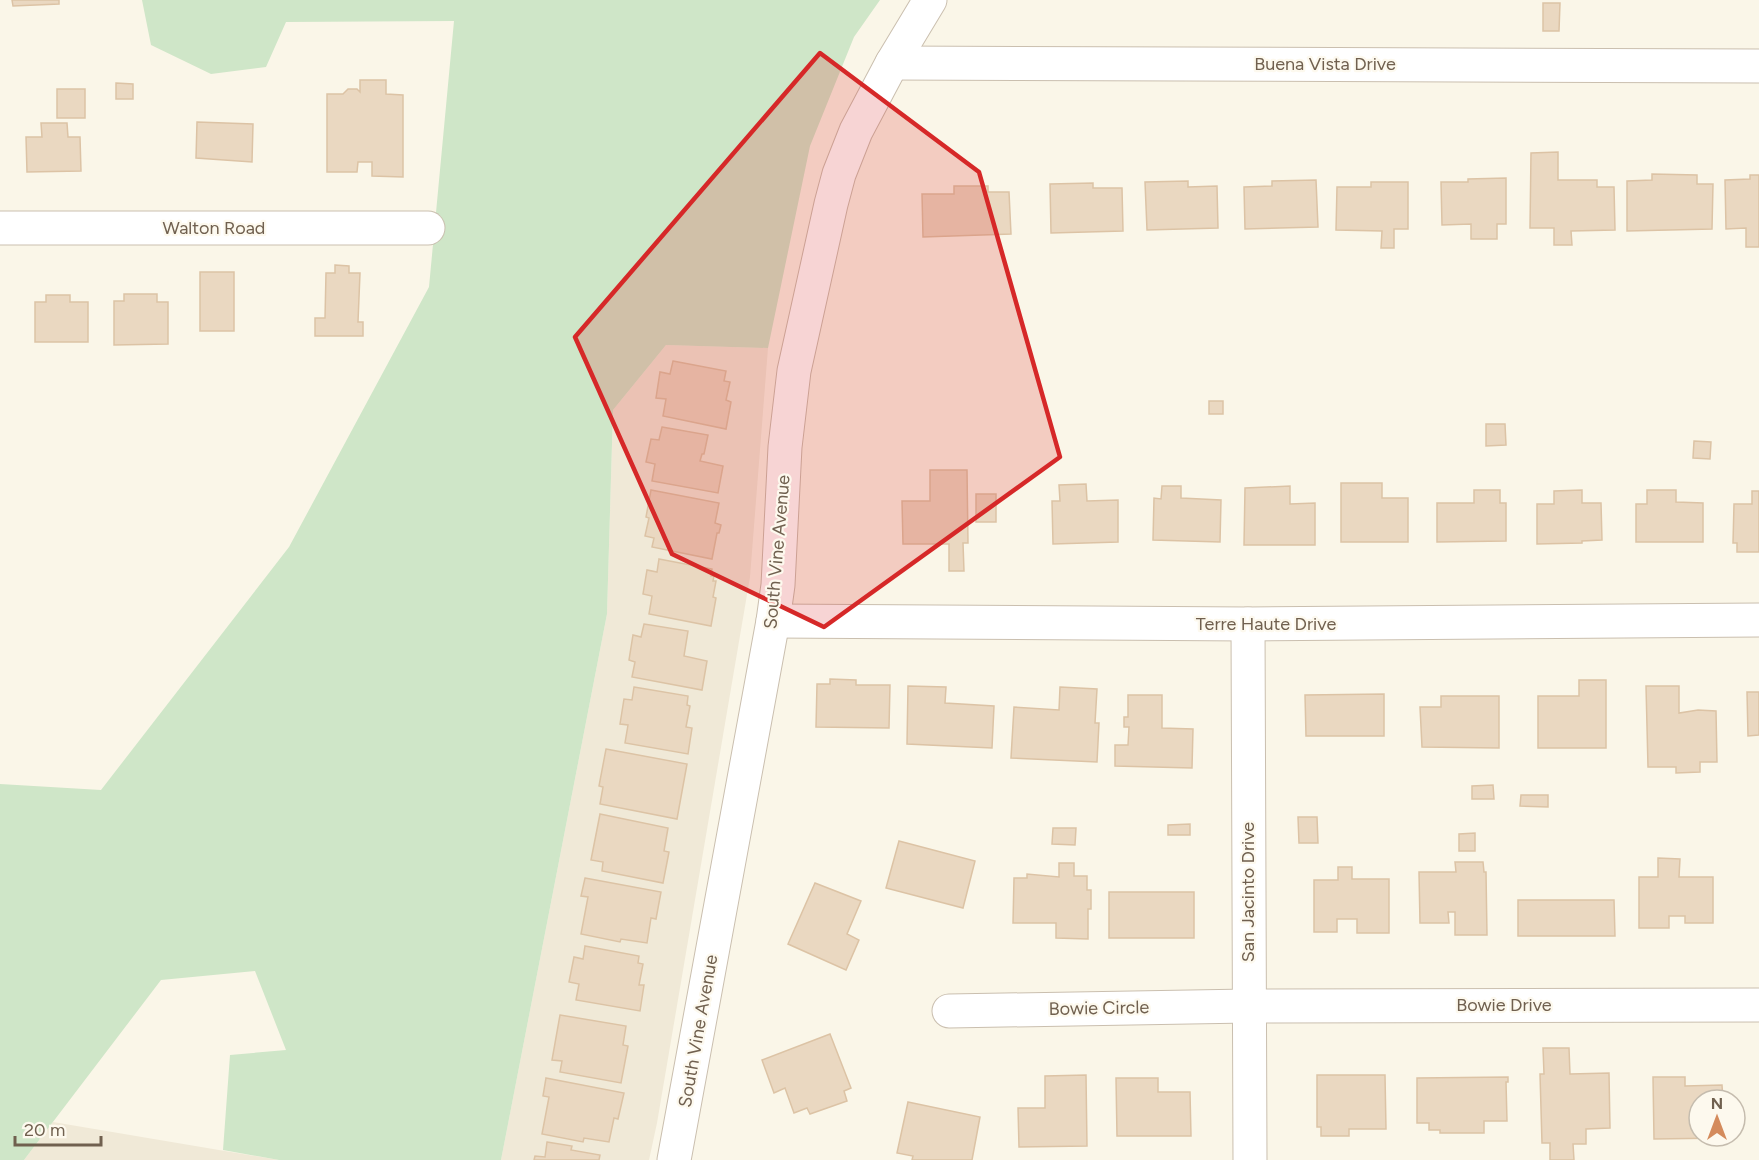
<svg xmlns="http://www.w3.org/2000/svg" width="1759" height="1160" viewBox="0 0 1759 1160" font-family="Figtree,sans-serif">
<style>
.residential{fill:#f0e9d7}
.green{fill:#cfe6c8}
.building{fill:#ead8c1;stroke:#dcc3a5;stroke-width:1.5}
.lines{fill:none;stroke-linecap:round;stroke-linejoin:round}
.minor-casing{stroke:#cabfaf;stroke-width:35}
.minor{stroke:#fff;stroke-width:33}
.marked{fill:#d62828;fill-opacity:0.2;stroke:#d62828;stroke-width:4.5;stroke-linejoin:round}
.labels{text-anchor:middle;stroke-width:4.5;stroke-linejoin:round;paint-order:stroke}
.street-label{font-size:18px;fill:#70604f;stroke:#fdf9ee}
</style>
<rect width="100%" height="100%" fill="#faf6e8"/>
<g class="residential">
<path d="M666,345L768,348L750,577L657,1123L649,1160H501L607,614L613,410Z"/>
<path d="M53,1122L279,1160H24Z"/>
</g>
<path class="green" d="M142,0H880L854,37L810,146L768,348L666,345L613,410L607,614L501,1160H279L223,1150L230,1055L286,1050L255,971L161,980L24,1160H0V784L101,790L289,547L429,287L454,21L286,22L266,67L211,74L151,45Z"/>
<g class="building">
<path d="M12,0H59V4L13,6Z"/>
<path d="M1543,3H1560L1559,31H1543Z"/>
<path d="M360,80H386V94L403,95V177L372,176V162H358L357,172H327V94H343L348,89H357L360,92Z"/>
<path d="M116,83L133,84V99H116Z"/>
<rect x="57" y="89" width="28" height="29"/>
<path d="M197,122L253,124L252,162L196,158Z"/>
<path d="M41,123H67L68,137H80L81,171L27,172L26,137H42Z"/>
<path d="M1558,152V180H1597V187H1614L1615,230L1571,231L1572,245H1554V228H1530L1531,153Z"/>
<path d="M1652,174L1697,175V184H1713L1712,229L1627,231V181L1652,180Z"/>
<path d="M1750,175H1759V247H1746V228L1726,229L1725,180L1750,179Z"/>
<path d="M1506,178V224H1497V239H1471V224L1442,225L1441,182H1468V179Z"/>
<path d="M1316,180L1318,227L1245,229L1244,187L1272,186V181Z"/>
<path d="M1188,181V187L1217,186L1218,228L1147,230L1145,182Z"/>
<path d="M1371,182H1408V229H1394V248H1381L1382,231L1336,230L1337,187H1371Z"/>
<path d="M1093,183V188H1122L1123,231L1051,233L1050,184Z"/>
<path d="M954,186H988V192H1009L1011,234L923,237L922,194H954Z"/>
<path d="M335,265L349,266V273H360L358,322H363V336H315V318H325L326,273H335Z"/>
<rect x="200" y="272" width="34" height="59"/>
<path d="M124,294H157V302H168V344L114,345V301H124Z"/>
<path d="M46,295H70V302H88V342H35V302H46Z"/>
<path d="M673,361L726,371L724,381L730,382L726,400L731,402L726,429L663,416L666,399L656,398L660,372L670,374Z"/>
<rect x="1209" y="401" width="14" height="13"/>
<path d="M1486,424H1505L1506,445L1486,446Z"/>
<path d="M662,427L708,435L704,454H702L700,461L723,466L718,493L652,481L655,464L646,462L651,439L659,440Z"/>
<path d="M1694,441L1711,442L1710,459L1693,458Z"/>
<path d="M930,470H967L968,543H963L964,571H949V544H903L902,501H930Z"/>
<path d="M1341,483H1382V498H1408V542H1341Z"/>
<path d="M1086,484L1087,501L1118,500V542L1053,544L1052,501H1060L1059,485Z"/>
<path d="M1162,486H1181V498L1221,500L1220,542L1153,540L1154,498L1161,499Z"/>
<path d="M1290,486V504L1315,503V545H1244L1245,488Z"/>
<path d="M651,490L719,503L715,523L721,525L719,533H717L712,559L652,547L654,538L645,536L649,518L646,517Z"/>
<path d="M1474,490H1500V503H1506V541L1437,542V503H1474Z"/>
<path d="M1582,490V503H1601L1602,540L1582,541V543L1537,544V504H1554V491Z"/>
<path d="M1647,490H1676V502L1703,503V542H1636V504H1647Z"/>
<path d="M1752,491H1759V552H1737V543H1733L1734,504H1752Z"/>
<rect x="976" y="494" width="20" height="28"/>
<path d="M659,559L712,569L711,576H714L713,581H716L713,597L716,598L711,626L649,614L652,596L643,594L647,570L657,572Z"/>
<path d="M644,624L688,631L684,656L707,661L702,690L632,677L635,662L629,660L633,635L641,637Z"/>
<path d="M830,679L856,680V685H890L889,728L816,727L817,684H830Z"/>
<path d="M1579,680H1606V748H1538V696H1579Z"/>
<path d="M908,686L946,687L945,703L994,706L992,748L907,744Z"/>
<path d="M1646,686H1679V713L1698,710L1716,711L1717,762H1700V772L1676,773V767H1648Z"/>
<path d="M634,687L688,696L687,705L690,706L686,727L692,728L688,754L625,743L628,725L620,724L624,699L632,700Z"/>
<path d="M1060,687L1097,689L1095,723H1099L1097,762L1011,758L1014,707L1059,710Z"/>
<path d="M1747,692H1759V735L1748,736Z"/>
<path d="M1384,694V736H1306L1305,695Z"/>
<path d="M1128,695H1162V728L1193,729L1192,768L1115,766V745H1128L1129,727H1124V717H1128Z"/>
<path d="M1441,696H1499V748L1422,747L1420,707H1441Z"/>
<path d="M606,749L687,764L677,819L600,804L603,787L599,786Z"/>
<path d="M1493,785L1494,799H1472V786Z"/>
<path d="M1521,795H1548V807L1520,806Z"/>
<path d="M600,814L668,828L664,851L669,852L663,883L602,871L603,862L591,860Z"/>
<path d="M1298,817H1317L1318,843H1299Z"/>
<path d="M1190,824V835H1168V825Z"/>
<path d="M1053,828H1076L1075,845L1052,844Z"/>
<path d="M1475,833V851H1459V834Z"/>
<path d="M899,841L975,861L963,908L886,888Z"/>
<path d="M1658,858L1680,859L1679,877H1713V923H1685V916H1669V928H1639V877H1658Z"/>
<path d="M1455,862H1483L1484,872H1486L1487,935H1455V912H1448L1449,923H1420L1419,872H1456Z"/>
<path d="M1059,863H1074V876H1087V890H1091V909H1088V939L1056,938V923H1013L1014,878H1027V874L1059,877Z"/>
<path d="M1338,867H1352V879H1389V933H1357V919H1337V932H1314V880H1338Z"/>
<path d="M585,878L661,892L656,919L651,918L647,943L621,939L620,942L581,934L588,897L581,896Z"/>
<path d="M815,883L861,901L847,934L859,940L846,970L788,944Z"/>
<rect x="1109" y="892" width="85" height="46"/>
<path d="M1518,900H1614L1615,936H1518Z"/>
<path d="M585,946L639,956L638,963L643,964L639,985H644L640,1011L576,1000L579,984L569,982L574,957L583,959Z"/>
<path d="M560,1015L626,1026L623,1045L628,1046L621,1083L560,1072L562,1061L552,1060Z"/>
<path d="M830,1034L851,1088L844,1091L847,1101L810,1114L807,1108L794,1113L785,1088L774,1093L762,1060Z"/>
<path d="M1543,1048H1569L1570,1074L1609,1073L1610,1128L1586,1129V1144H1573L1574,1160H1550V1143H1542L1540,1074H1544Z"/>
<path d="M1086,1075L1087,1146L1019,1147L1018,1108H1045V1076Z"/>
<path d="M1317,1075H1385L1386,1129H1349V1136H1321V1127H1317Z"/>
<path d="M1508,1077V1082H1506L1507,1121H1484V1133H1440V1130H1429V1123H1417V1078Z"/>
<path d="M1653,1077H1685V1086L1722,1085L1723,1100H1699V1136H1724V1138L1654,1139Z"/>
<path d="M546,1078L624,1093L618,1119L614,1118L609,1142L584,1138L583,1142L542,1134L549,1097L543,1096Z"/>
<path d="M1116,1078H1158V1092H1190L1191,1136H1117Z"/>
<path d="M908,1102L980,1117L972,1160H912L913,1156L897,1153Z"/>
<path d="M547,1142L572,1146L571,1150L600,1155L599,1160H534L535,1156L545,1157Z"/>
</g>
<g class="lines">
<defs>
<g id="minor">
<path d="M892,63L1759,66"/>
<path d="M0,228H428"/>
<path d="M773,621L1248,624L1759,620"/>
<path d="M1248,624L1250,1160"/>
<path d="M949,1011L1248,1006L1759,1005"/>
<path d="M674,1160L773,621L778,585L785,447L794,371L831,204L839,174L856,131L892,63L930,0"/>
</g>
</defs>
<use href="#minor" class="minor-casing"/>
<use href="#minor" class="minor"/>
</g>
<path class="marked" d="M820,53L979,172L1060,457L824,627L672,554L575,337Z"/>
<g class="labels">
<g class="street-label">
<text x="1325" y="70">Buena Vista Drive</text>
<text x="214" y="234">Walton Road</text>
<text transform="translate(777 552) rotate(-85)" y="6">South Vine Avenue</text>
<text x="1266" y="630">Terre Haute Drive</text>
<text transform="translate(1248 892) rotate(-90)" y="6">San Jacinto Drive</text>
<text x="1504" y="1011">Bowie Drive</text>
<text transform="translate(1099 1008) rotate(-1)" y="6">Bowie Circle</text>
<text transform="translate(698 1031) rotate(-80)" y="6">South Vine Avenue</text>
</g>
</g>
<g transform="translate(1717 1118)"><circle r="28" fill="#fdf9ee" stroke="#c5bcae" stroke-width="1.5"/>
<path d="M0-4.5L10 22L0 15L-10 22Z" fill="#d48b5c"/>
<text y="-9" font-size="16" font-weight="bold" text-anchor="middle" fill="#70604f">N</text>
</g>
<path d="M15 1136v9h86v-9" fill="none" stroke="#70604f" stroke-width="3"/>
<text x="24" y="1136" font-size="18" fill="#70604f" stroke="#fdf9ee" stroke-width="4.5" paint-order="stroke">20 m</text>
</svg>
